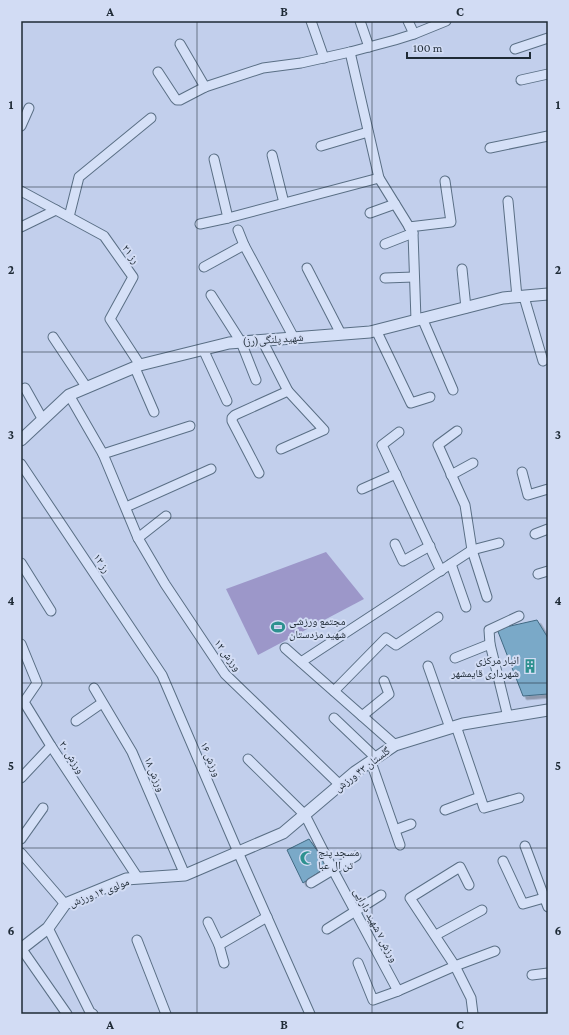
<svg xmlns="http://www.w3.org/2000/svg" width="569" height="1035" viewBox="0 0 569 1035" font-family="'Crimson Pro','Noto Naskh Arabic',serif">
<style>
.green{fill:#9c97c9}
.building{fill:#7aa9c8;stroke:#416a83;filter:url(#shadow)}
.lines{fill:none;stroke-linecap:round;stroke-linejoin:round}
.minor-casing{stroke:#5a6f85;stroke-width:11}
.tertiary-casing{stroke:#5a6f85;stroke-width:13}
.minor{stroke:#d5e0f7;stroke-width:9}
.tertiary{stroke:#d5e0f7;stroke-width:11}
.grid{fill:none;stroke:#1e2a35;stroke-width:1;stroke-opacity:0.55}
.labels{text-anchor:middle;stroke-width:4;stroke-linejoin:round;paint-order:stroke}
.street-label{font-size:11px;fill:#1e2a35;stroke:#d2dcf4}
.poi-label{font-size:11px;fill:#1e2a35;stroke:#d2dcf4;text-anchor:start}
.neatline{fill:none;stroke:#1e2a35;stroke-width:1.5}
.grid-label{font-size:13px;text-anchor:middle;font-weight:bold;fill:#1e2a35}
</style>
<defs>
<filter id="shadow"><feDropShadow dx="3.5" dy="3.5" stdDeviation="0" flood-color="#0004"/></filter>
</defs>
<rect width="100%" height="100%" fill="#c2cfec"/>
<path class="green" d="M326,552L364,599L258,655L226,589Z"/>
<g class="building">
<path d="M537,620L548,638V694L523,696L497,629Z"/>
<path d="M309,839L328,866L303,883L287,850Z"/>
</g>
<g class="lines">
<defs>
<g id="minor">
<path d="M311,21L324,58"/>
<path d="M360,21L369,47"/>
<path d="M408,21L414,34"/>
<path d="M180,44L205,87"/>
<path d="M515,49L548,38"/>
<path d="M350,52L379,178L413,233L416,320"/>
<path d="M158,72L175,98L177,100H180L205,87L263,68L301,63L350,52L395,40L414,34L446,21"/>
<path d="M521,80L548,74"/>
<path d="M21,126L29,108"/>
<path d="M321,146L368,132"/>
<path d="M490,148L548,136"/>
<path d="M272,155L284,203"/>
<path d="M214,159L228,218"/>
<path d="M21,191L104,236L133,277L110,319L140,365"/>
<path d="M508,201L517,297"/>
<path d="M370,213L395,204"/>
<path d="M69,217L79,177L151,118"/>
<path d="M200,224L228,218L379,178"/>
<path d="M21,227L56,210"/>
<path d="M409,227L451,222L445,181"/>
<path d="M238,230L244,245L294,338"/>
<path d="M385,244L413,233"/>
<path d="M204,267L244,245"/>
<path d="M307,268L341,334"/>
<path d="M462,269L466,308"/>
<path d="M385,278L414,277"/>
<path d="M211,295L241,342L256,380"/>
<path d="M524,297L543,361"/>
<path d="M422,318L453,390"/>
<path d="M376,330L411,403L430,397"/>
<path d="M53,337L87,388"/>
<path d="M262,340L288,391L324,430L281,449"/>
<path d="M203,349L227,401"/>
<path d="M135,368L154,412"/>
<path d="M25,388L43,420"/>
<path d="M69,395L103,454L138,538L165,584L225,674L340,785"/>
<path d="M457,431L438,445L465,505L472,550L487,597"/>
<path d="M399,432L382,445L441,571"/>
<path d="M103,454L190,426"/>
<path d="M21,464L162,675L238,852L310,1014"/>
<path d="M522,472L528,495L548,489"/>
<path d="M259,473L232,421V418L235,415L288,391"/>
<path d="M451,475L473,463"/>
<path d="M362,489L396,474"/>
<path d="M126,507L211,469"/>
<path d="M535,534L548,529"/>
<path d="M138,538L166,516"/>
<path d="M395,544L403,561L430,546"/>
<path d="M21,563L51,611"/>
<path d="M451,564L466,607"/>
<path d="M538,574L548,571"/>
<path d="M21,644L37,683L24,702L51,746L138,878"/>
<path d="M285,648L395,745"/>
<path d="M455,658L490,644"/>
<path d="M301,662L472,550L499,543"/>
<path d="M428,666L450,728"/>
<path d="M94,688L132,752L185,875"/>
<path d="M334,691L386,638L396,645L438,617"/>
<path d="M362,716L389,694L384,681"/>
<path d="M508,717L490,644L489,630L519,616"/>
<path d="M334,718L376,758"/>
<path d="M76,721L102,703"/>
<path d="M456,726L484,808L519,798"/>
<path d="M248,759L305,815L333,870L398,991L455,966L495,951"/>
<path d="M371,762L400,845"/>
<path d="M21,778L51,746"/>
<path d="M445,810L480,797"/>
<path d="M395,830L411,824"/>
<path d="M21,839L43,808"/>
<path d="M525,846L548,907"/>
<path d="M21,853L65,904"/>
<path d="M503,861L523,904L544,898"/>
<path d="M311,883L356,856"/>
<path d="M469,885L460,867L410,898L455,966L471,998L473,1014"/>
<path d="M208,922L219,945L224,963"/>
<path d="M48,928L90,1012L93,1014"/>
<path d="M327,929L381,895"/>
<path d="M436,935L482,910"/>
<path d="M137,940L166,1014"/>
<path d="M219,945L267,917"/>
<path d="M21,948L67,1014"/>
<path d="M358,963L373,1000L398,991"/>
<path d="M532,975L548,973"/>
</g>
<g id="tertiary">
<path d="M21,440L69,395L140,365L229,343L370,332L503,298L548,294"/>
<path d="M21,949L48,928L65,904L126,879L185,875L283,833L355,772L395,745L463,724L548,710"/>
</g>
</defs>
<use href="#minor" class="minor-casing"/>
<use href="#tertiary" class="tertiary-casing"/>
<use href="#minor" class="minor"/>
<use href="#tertiary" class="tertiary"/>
</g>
<path class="grid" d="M197,21V1014M372,21V1014M21,187H548M21,352H548M21,518H548M21,683H548M21,848H548"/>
<defs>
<symbol id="stadium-bare" viewBox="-9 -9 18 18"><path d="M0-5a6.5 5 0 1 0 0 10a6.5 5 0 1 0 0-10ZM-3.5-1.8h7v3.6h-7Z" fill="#2d918f" stroke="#d2dcf4" stroke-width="2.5" paint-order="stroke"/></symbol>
<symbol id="building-bare" viewBox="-9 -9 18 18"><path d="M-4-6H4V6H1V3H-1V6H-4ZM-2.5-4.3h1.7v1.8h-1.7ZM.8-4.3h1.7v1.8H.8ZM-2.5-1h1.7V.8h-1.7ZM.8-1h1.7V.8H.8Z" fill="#2d918f" stroke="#d2dcf4" stroke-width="2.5" paint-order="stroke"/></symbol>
<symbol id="mosque-bare" viewBox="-9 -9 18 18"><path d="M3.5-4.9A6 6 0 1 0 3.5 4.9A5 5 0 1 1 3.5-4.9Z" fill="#2d918f" stroke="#d2dcf4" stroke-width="2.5" paint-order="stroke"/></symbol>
</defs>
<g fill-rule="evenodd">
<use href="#stadium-bare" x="268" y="617" width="20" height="20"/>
<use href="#building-bare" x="520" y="656" width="20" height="20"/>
<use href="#mosque-bare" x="297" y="848" width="20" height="20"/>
</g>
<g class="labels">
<g class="street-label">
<text transform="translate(131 254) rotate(54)" y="4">رز ۲۱</text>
<text transform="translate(273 339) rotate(-4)" y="4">شهید پلنگی(رز)</text>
<text transform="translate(102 563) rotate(56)" y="4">رز ۱۲</text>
<text transform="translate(228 655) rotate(53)" y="4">ورزش ۱۲</text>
<text transform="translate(72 757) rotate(57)" y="4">ورزش ۲۰</text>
<text transform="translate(211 759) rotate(67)" y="4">ورزش ۱۶</text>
<text transform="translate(362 769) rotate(-37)" y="4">گلستان ۴۳ ورزش</text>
<text transform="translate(155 774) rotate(67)" y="4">ورزش ۱۸</text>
<text transform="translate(99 892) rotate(-21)" y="4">مولوی ۱۴ ورزش</text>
<text transform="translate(376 925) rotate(62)" y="4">ورزش ۷ شهید دارایی</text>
</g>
<g class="poi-label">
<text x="289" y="625">مجتمع ورزشی<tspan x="289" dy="13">شهید مزدستان</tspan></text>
<text x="519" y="664" text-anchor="end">انبار مرکزی<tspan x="519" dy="13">شهرداری قایمشهر</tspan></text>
<text x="318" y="856">مسجد پنج<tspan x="318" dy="13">تن ال عبا</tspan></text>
</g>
</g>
<rect width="569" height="1035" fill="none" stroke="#d2dcf4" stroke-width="44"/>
<path d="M407 52v6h123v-6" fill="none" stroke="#1e2a35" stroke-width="2"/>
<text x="413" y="52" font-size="12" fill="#1e2a35" stroke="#d2dcf4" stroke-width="3" paint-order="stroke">100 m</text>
<rect x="22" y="22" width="525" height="991" class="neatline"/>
<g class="grid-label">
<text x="110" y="16">A</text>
<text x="284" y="16">B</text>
<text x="460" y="16">C</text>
<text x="11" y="109">1</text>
<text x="558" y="109">1</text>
<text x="11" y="274">2</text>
<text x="558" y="274">2</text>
<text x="11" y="439">3</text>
<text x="558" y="439">3</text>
<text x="11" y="605">4</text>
<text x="558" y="605">4</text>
<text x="11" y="770">5</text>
<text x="558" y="770">5</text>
<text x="11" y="935">6</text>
<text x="558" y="935">6</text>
<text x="110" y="1029">A</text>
<text x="284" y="1029">B</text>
<text x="460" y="1029">C</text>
</g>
</svg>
